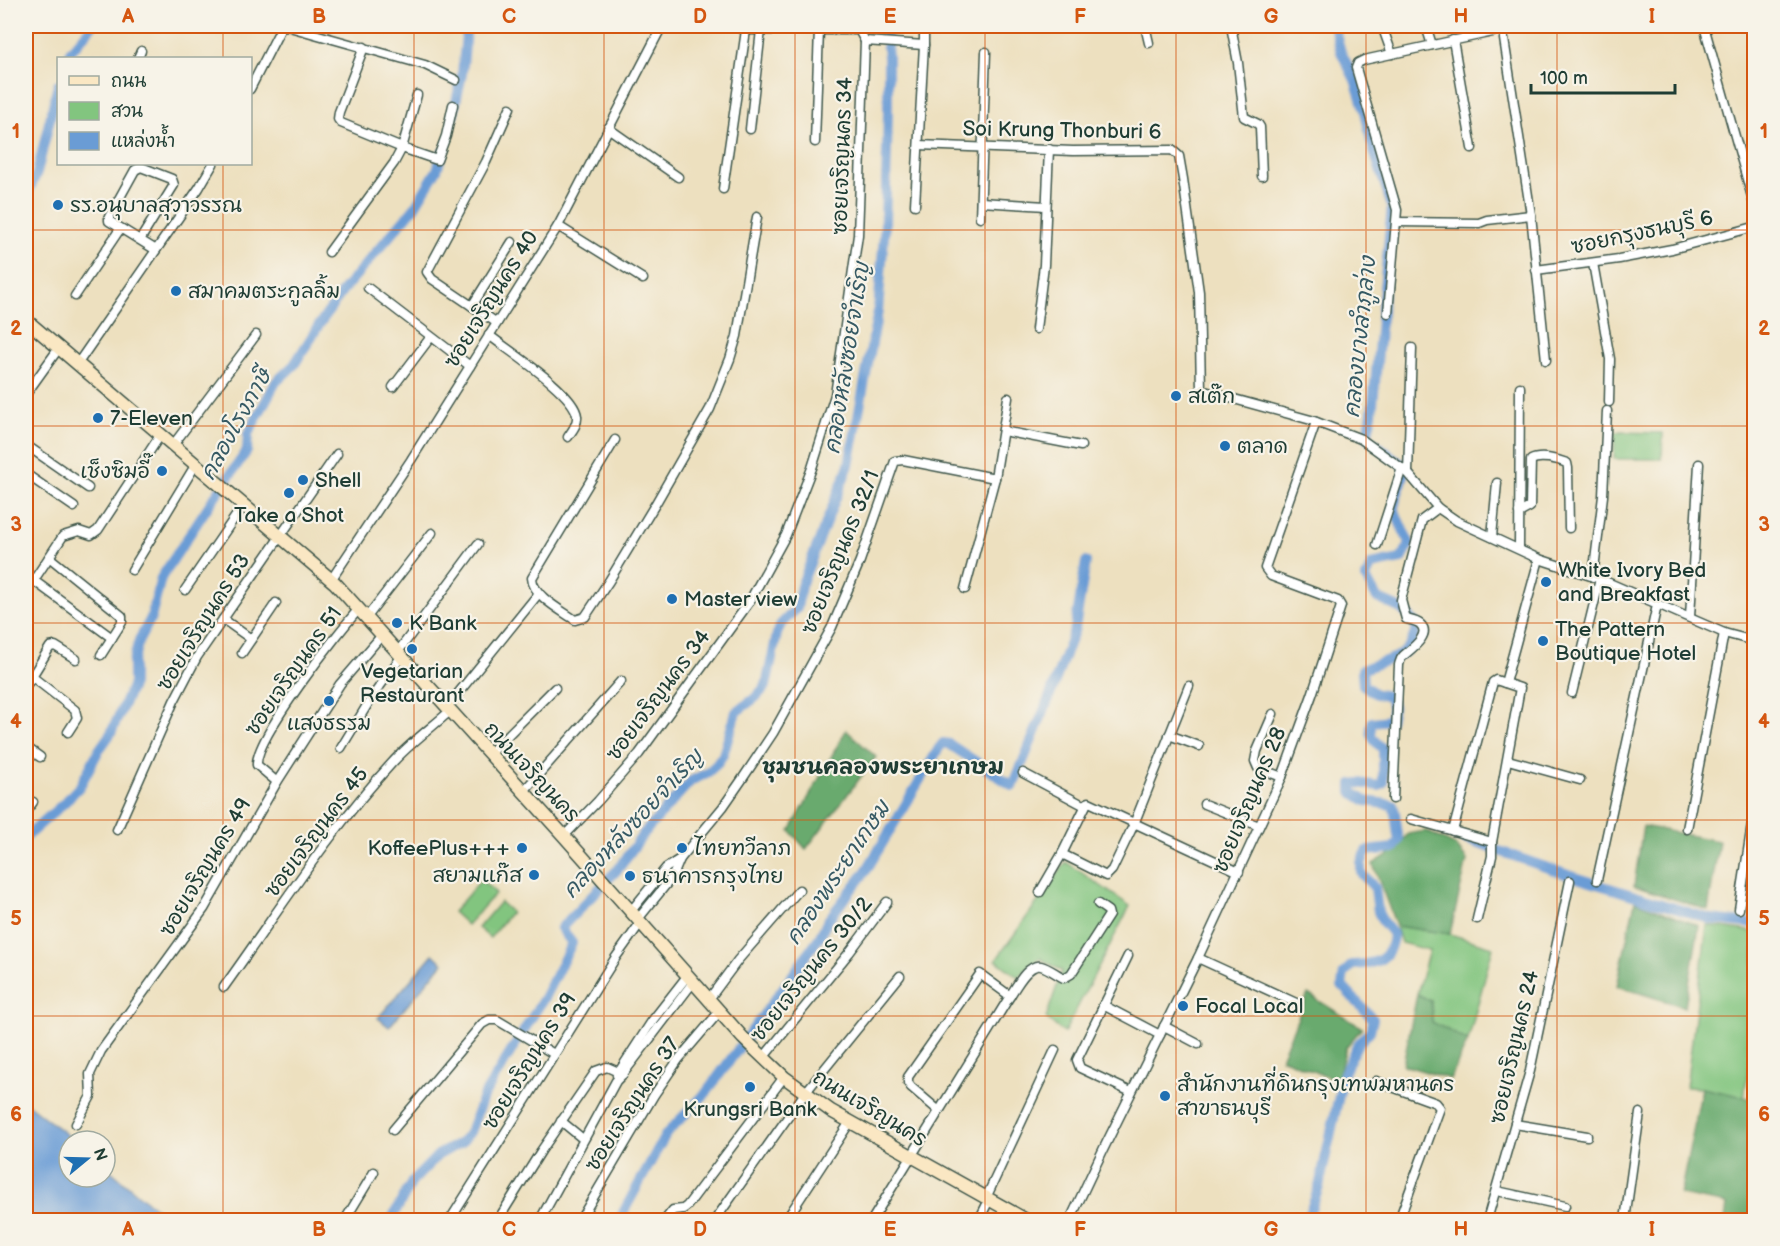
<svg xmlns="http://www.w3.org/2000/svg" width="1780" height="1246" viewBox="0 0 1780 1246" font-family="'Balsamiq Sans','Playpen Sans Thai',sans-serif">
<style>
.green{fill:#82c57f;stroke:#50815a;stroke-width:1.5}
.forest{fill:#69aa6e;stroke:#447451;stroke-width:1.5}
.water{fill:#6a9cd5;stroke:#446c84;stroke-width:1.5}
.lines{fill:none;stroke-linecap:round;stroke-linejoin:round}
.canal{stroke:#6a9cd5;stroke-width:10}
.minor-casing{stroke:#3e5549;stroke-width:11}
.secondary-casing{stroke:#3e5549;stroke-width:15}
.minor{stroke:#fff;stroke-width:8}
.secondary{stroke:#fae7c3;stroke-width:12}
.grid{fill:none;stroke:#d45610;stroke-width:1.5;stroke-opacity:0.55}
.poi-dot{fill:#1f6fb2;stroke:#f7f3e8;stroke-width:2}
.labels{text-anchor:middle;stroke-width:4.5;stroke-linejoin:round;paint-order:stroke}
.street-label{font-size:21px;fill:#1f3d34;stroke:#f7f3e8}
.poi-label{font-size:21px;fill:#1f3d34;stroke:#f7f3e8;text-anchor:start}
.water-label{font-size:22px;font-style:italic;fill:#365a64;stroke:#f7f3e8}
.neighbourhood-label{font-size:22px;font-weight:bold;fill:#1f3d34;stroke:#f7f3e8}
.neatline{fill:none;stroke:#d45610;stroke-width:2}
.grid-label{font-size:20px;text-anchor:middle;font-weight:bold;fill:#d45610}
</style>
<rect width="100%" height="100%" fill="#f7f3e8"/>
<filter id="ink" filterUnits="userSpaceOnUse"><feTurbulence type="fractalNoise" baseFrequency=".0167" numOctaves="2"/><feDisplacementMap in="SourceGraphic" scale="12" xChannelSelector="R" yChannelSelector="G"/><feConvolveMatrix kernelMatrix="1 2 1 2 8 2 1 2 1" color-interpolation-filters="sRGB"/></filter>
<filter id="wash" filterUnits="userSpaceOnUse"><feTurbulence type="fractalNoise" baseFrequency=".008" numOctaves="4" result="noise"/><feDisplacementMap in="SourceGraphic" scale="24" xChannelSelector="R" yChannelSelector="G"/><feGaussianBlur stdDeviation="1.35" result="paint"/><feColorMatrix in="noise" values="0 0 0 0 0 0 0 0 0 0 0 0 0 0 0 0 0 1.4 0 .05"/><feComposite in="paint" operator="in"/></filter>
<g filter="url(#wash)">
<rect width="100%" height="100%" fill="#ede0bf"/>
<g class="green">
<path d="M1615,432L1663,433L1662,459H1614Z"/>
<path d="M1066,862L1130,906L1064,1033L1046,1018L1062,971L1040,958L1018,977L996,960Z"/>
<path d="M481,880L496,893L467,925L453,912Z"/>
<path d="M500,902L511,912L490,938L478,928Z"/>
<path d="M1707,925L1754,932V1030L1744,1097L1702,1088L1686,1087Z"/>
<path d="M1396,926L1450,934L1493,947L1468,1041L1432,1022L1431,1001L1417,994L1429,950L1401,943Z"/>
</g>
<g class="forest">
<path d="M846,730L876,757L806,849L790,831Z"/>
<path d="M1643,826L1719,841L1708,910L1634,886Z"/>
<path d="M1426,831L1455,845L1467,860L1450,934L1396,926L1373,864L1394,851L1408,834Z"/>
<path d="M1635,901L1699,926L1685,1007L1617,986Z"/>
<path d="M1308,994L1362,1028L1346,1047L1337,1081L1281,1058Z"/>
<path d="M1417,994L1431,1001L1432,1022L1468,1041L1450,1079L1403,1065Z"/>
<path d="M1702,1088L1754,1099V1220H1725L1727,1204L1680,1195Z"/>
</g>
<g class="water">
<path d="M433,954L443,963L389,1027L378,1018Z"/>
<path d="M26,1103L75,1141H69V1177H105V1166L145,1200L173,1220H26Z"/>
</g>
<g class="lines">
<g class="canal">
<path d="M68,58L70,52L92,26"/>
<path d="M453,116L462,74L467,26"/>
<path d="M26,197L37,173L58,85"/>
<path d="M1456,836L1574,877L1710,919L1754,924"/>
<path d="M26,837L64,803L80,786L99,750L111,733L133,684V662L139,640L151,618L161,578L211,502L247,451L248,434L276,382L294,365L319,325L345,288L414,208L437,170L443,151"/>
<path d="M391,1220L412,1182L438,1155L462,1142L470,1132L483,1097L544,998L572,943L561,928L619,868L644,833L691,781L707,773L716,765L723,755L736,712L755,698L766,686L777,634L781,624L797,608L801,586L849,465L878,311L885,223L888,112V57L885,26"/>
<path d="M619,1220L666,1134L706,1093L794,973L820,936L828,920L866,871L939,748L943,743L949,744L1013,786L1049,698L1075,628L1086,562"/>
<path d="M1307,1220L1319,1187L1344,1073L1357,1045L1370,1031L1373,1019L1342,986L1344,973L1352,965C1376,964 1391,961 1393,934L1383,922L1378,912L1375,888L1361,873V863L1367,851L1394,848L1399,840C1396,828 1397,817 1393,805L1366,801L1352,792V784L1359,783L1379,786L1383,783V749C1373,740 1368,735 1372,722L1390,720L1393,707L1389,696L1376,694L1363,685L1362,670C1392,655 1410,663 1417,624L1401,609L1377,598L1366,578L1371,565L1401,559L1410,544C1406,535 1395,516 1395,508C1394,493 1408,479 1403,465L1367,437L1372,414L1392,207L1371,141L1365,111L1355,80L1341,52L1334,26"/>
</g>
</g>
</g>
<g filter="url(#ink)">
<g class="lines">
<defs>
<g id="minor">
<path d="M286,26L425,65L456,80"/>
<path d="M732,26L746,30H859L865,41L924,45"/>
<path d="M1145,26L1149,43"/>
<path d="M1231,26L1238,63L1244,117L1258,124L1260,127L1262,176"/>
<path d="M1382,26L1392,54"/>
<path d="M1426,26L1432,45"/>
<path d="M1704,26L1754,204"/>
<path d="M1504,39L1531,215L1546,360"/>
<path d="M1453,40L1472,148"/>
<path d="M364,47L339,112L338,119L341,123L402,148L437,160L446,136L453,105"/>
<path d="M138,58L141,51"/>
<path d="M250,89L282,26"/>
<path d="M608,128L678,177"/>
<path d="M750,129L761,30"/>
<path d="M815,142L819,30"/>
<path d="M919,145L1073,151L1172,150L1179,156L1183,179L1199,292L1201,390L1311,420L1361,439L1407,472L1438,508L1457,521L1539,559L1600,579L1724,633L1754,641"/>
<path d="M723,189L746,30"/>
<path d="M981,202L1046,206"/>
<path d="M915,205L924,45V26"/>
<path d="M980,218L986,52"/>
<path d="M1397,222L1479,223L1487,220L1531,215"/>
<path d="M558,226L643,279"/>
<path d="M140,240L174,185L172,179L141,167L135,170L109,217V221L156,250"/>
<path d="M329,252L394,163L402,148L417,95"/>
<path d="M1593,263L1610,359L1609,402"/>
<path d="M1536,270L1619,259L1672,249L1754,227"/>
<path d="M368,288L470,366"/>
<path d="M75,296L120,229"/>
<path d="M472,306L512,242"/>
<path d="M1388,313L1397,210L1356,68L1358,63L1364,60L1493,32L1491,26"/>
<path d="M497,323L432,279L427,272L486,162L510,108"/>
<path d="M1036,329L1044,265L1049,149"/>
<path d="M489,335C509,351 575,393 577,416C578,424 572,431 568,437"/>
<path d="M78,363L199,188L213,164"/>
<path d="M393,387L430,338"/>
<path d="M26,394L59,348"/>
<path d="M1003,431L1081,446"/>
<path d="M615,440L532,578C533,596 561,610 575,620L585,617L609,581L656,503L710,409L730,359L737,336L757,217"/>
<path d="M26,445L88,488"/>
<path d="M173,445L256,335"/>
<path d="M1408,473L1412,348"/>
<path d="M26,474L74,507"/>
<path d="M1519,513L1530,507L1531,460C1540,455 1557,459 1567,463L1568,468L1569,528"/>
<path d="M1492,537L1497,483"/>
<path d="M1377,545L1402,468"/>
<path d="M1519,549L1520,387"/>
<path d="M49,557L122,616V622L101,655"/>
<path d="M132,570L196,464"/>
<path d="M1593,577L1603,496L1607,411"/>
<path d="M33,580L112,638"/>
<path d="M331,580L411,460L558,226L662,26"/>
<path d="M965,589L995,478L1008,398"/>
<path d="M185,590L244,504"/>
<path d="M26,592L63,536L79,531L91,535L98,530L161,434"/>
<path d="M367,617L432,533"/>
<path d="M1690,617L1699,464"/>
<path d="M223,619L251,639"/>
<path d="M242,653L276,603"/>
<path d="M397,653L478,544"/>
<path d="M26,672L75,710L77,718L68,732"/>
<path d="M1505,683L1539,559"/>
<path d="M26,686L50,647L55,646L76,659"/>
<path d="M1572,693L1600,579"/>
<path d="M447,707L539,593"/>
<path d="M1273,714L1257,751L1255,761L1258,768L1282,777"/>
<path d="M1169,735L1199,746"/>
<path d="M26,747L40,757"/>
<path d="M341,748L372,697L401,657"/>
<path d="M489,754L555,688"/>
<path d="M1508,760L1580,780"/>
<path d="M1023,773L1085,806"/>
<path d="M277,782L257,765C254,739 339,631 359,609"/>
<path d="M523,792L621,681"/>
<path d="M1393,799L1399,665C1400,661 1400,659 1403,656C1408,651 1433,635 1420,624C1417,621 1410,620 1406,619L1401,600L1422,520L1438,508"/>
<path d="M1204,804L1259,826"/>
<path d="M26,811L33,802"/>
<path d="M1411,819L1492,842"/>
<path d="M1687,829L1724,633"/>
<path d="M117,830L174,701L197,657L337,454"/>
<path d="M1453,831L1493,682L1496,680L1520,688L1492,842V856L1477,919"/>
<path d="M564,836L598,801L639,754L748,604L786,535L812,468L835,395L858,235L865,41"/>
<path d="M1062,854L1106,876L1112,870L1134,824L1189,686"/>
<path d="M1597,880L1657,605"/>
<path d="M1040,892L1062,854L1087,803L1089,802L1239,872"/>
<path d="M1739,909L1754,811"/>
<path d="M631,911L666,868L680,859"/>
<path d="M638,919L673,876L680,859L723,807L741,781L773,733L832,627L860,561L895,461L903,460L995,478"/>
<path d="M1128,956L1077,1060L1080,1068L1131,1092"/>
<path d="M1198,958L1296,1003"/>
<path d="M224,987C278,912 329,831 392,763C409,744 431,728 450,711"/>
<path d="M709,999L738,960L799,890"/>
<path d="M1103,1005L1160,1035"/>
<path d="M1164,1026L1198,1044"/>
<path d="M763,1058L849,953L887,902"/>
<path d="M617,1075L652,1021L688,975"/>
<path d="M1376,1081L1436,1103L1440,1108L1399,1220"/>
<path d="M939,1111L911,1087L908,1083V1077L980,974L1010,996"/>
<path d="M561,1121L583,1139"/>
<path d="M76,1124L91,1096L90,1074L101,1051L204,909L277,782L340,684L382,635"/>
<path d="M1515,1124L1587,1136"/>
<path d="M393,1130L482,1024L489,1020H497L554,1054"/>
<path d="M1497,1191L1565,1206"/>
<path d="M986,1198L1055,1050"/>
<path d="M345,1220L374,1172"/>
<path d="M450,1220L616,957L641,922"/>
<path d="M498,1220L541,1151L596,1071L607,1067L623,1074"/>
<path d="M540,1220L616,1081L623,1074L694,981"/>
<path d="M580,1220L654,1095L678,1060L720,1011"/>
<path d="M665,1220L673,1210L683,1209L687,1206L784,1077"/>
<path d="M715,1220L805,1093L900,976"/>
<path d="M786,1220L850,1122"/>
<path d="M872,1220L1010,996C1016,987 1028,963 1041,966C1049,968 1057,975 1064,978L1071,974L1109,915L1108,911L1098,904"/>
<path d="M979,1220L989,1200"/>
<path d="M1070,1220L1103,1150L1198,958L1282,777L1312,695L1341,606L1338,601L1271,576L1265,568L1316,422"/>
<path d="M1487,1220L1530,1071L1570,881"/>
<path d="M1625,1220L1640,1113"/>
</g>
<path id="secondary" d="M26,320L335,583L564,836L743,1038L784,1077L831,1111L1026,1220"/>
</defs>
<use href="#minor" class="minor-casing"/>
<use href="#secondary" class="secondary-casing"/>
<use href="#minor" class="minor"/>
<use href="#secondary" class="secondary"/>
</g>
</g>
<path class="grid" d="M223,26V58M414,26V1220M604,26V1220M795,26V1220M985,26V1220M1176,26V1220M1366,26V1220M1557,26V1220M223,164V1220M26,230H1754M26,426H1754M26,623H1754M26,820H1754M26,1016H1754"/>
<g class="poi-dot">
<circle cx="58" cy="205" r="6"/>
<circle cx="176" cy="291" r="6"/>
<circle cx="1176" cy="396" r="6"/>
<circle cx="98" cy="418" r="6"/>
<circle cx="1225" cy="446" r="6"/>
<circle cx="162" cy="471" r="6"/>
<circle cx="303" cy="480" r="6"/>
<circle cx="289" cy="493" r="6"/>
<circle cx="1546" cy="582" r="6"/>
<circle cx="672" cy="599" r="6"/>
<circle cx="397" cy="623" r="6"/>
<circle cx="1543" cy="641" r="6"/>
<circle cx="412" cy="649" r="6"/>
<circle cx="329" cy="701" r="6"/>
<circle cx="522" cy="848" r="6"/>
<circle cx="682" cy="848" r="6"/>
<circle cx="534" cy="875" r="6"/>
<circle cx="630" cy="876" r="6"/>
<circle cx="1183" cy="1006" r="6"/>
<circle cx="750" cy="1087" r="6"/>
<circle cx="1165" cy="1096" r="6"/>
</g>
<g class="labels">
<g class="street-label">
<text transform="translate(1062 130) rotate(1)" y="7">Soi Krung Thonburi 6</text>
<text transform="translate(842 156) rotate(-88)" y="7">ซอยเจริญนคร 34</text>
<text transform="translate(1642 232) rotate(-12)" y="7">ซอยกรุงธนบุรี 6</text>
<text transform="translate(491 299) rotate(-58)" y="7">ซอยเจริญนคร 40</text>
<text transform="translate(840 552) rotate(-68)" y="7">ซอยเจริญนคร 32/1</text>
<text transform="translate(203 622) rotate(-58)" y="7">ซอยเจริญนคร 53</text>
<text transform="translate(293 671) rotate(-55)" y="7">ซอยเจริญนคร 51</text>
<text transform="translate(658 695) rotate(-53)" y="7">ซอยเจริญนคร 34</text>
<text transform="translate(532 772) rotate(47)" y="7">ถนนเจริญนคร</text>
<text transform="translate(1249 800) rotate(-67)" y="7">ซอยเจริญนคร 28</text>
<text transform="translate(316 832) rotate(-53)" y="7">ซอยเจริญนคร 45</text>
<text transform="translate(205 867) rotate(-59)" y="7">ซอยเจริญนคร 49</text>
<text transform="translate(811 969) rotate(-51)" y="7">ซอยเจริญนคร 30/2</text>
<text transform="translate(1514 1047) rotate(-77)" y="7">ซอยเจริญนคร 24</text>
<text transform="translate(529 1061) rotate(-58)" y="7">ซอยเจริญนคร 39</text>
<text transform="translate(632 1104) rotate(-57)" y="7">ซอยเจริญนคร 37</text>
<text transform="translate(870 1108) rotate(31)" y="7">ถนนเจริญนคร</text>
</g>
<g class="poi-label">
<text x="70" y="212">รร.อนุบาลสุวาวรรณ</text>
<text x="188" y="298">สมาคมตระกูลลิ้ม</text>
<text x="1188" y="403">สเต๊ก</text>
<text x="110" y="425">7-Eleven</text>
<text x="1237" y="453">ตลาด</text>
<text x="150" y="478" text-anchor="end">เช็งซิมอี๊</text>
<text x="315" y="487">Shell</text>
<text x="289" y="522" text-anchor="middle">Take a Shot</text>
<text x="1558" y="577">White Ivory Bed<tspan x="1558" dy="24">and Breakfast</tspan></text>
<text x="684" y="606">Master view</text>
<text x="409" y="630">K Bank</text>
<text x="1555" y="636">The Pattern<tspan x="1555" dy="24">Boutique Hotel</tspan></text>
<text x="412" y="678" text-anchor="middle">Vegetarian<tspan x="412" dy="24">Restaurant</tspan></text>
<text x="329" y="730" text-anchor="middle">แสงธรรม</text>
<text x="510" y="855" text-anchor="end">KoffeePlus+++</text>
<text x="694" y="855">ไทยทวีลาภ</text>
<text x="522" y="882" text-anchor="end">สยามแก๊ส</text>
<text x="642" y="883">ธนาคารกรุงไทย</text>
<text x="1195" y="1013">Focal Local</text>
<text x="1177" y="1091">สํานักงานที่ดินกรุงเทพมหานคร<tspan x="1177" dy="24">สาขาธนบุรี</tspan></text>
<text x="750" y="1116" text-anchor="middle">Krungsri Bank</text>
</g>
<g class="water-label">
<text transform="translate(1359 337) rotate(-84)" y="8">คลองบางลำภูล่าง</text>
<text transform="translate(846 358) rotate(-81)" y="8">คลองหลังซอยจำเริญ</text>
<text transform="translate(235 424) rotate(-61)" y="8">คลองโรงภาษี</text>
<text transform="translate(632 823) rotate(-47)" y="8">คลองหลังซอยจำเริญ</text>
<text transform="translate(837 872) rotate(-56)" y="8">คลองพระยาเกษม</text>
</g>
<g class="neighbourhood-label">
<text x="883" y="774">ชุมชนคลองพระยาเกษม</text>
</g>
</g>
<rect width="1780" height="1246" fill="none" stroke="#f7f3e8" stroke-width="66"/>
<rect x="57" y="57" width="195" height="108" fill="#f7f3e8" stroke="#a1aaa0" stroke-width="1.5"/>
<rect x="69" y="76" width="30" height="9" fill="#fae7c3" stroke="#a1aaa0" stroke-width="1.5"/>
<text x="111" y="87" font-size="18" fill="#1f3d34">ถนน</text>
<rect x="69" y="102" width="30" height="18" fill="#82c57f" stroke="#a1aaa0" stroke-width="1.5"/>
<text x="111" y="117" font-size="18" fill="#1f3d34">สวน</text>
<rect x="69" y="132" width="30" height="18" fill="#6a9cd5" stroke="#a1aaa0" stroke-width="1.5"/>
<text x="111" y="147" font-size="18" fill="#1f3d34">แหล่งน้ำ</text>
<g transform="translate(87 1159) rotate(71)"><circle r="28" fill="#f7f3e8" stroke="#a1aaa0" stroke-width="1.5"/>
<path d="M0-4.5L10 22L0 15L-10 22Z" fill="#1f6fb2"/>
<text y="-9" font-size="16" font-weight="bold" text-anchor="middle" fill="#1f3d34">N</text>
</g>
<path d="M1531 84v9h144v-9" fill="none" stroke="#1f3d34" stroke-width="3"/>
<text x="1540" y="84" font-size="18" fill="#1f3d34" stroke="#f7f3e8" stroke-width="4.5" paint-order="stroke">100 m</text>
<rect x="33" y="33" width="1714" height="1180" class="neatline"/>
<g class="grid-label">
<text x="128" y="23">A</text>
<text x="319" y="23">B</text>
<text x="509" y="23">C</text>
<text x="700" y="23">D</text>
<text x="890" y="23">E</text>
<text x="1080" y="23">F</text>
<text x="1271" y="23">G</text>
<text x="1461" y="23">H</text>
<text x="1652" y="23">I</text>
<text x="16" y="138">1</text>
<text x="1764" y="138">1</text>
<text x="16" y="335">2</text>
<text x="1764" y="335">2</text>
<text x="16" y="531">3</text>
<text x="1764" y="531">3</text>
<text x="16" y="728">4</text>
<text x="1764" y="728">4</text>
<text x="16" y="925">5</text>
<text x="1764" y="925">5</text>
<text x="16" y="1121">6</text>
<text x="1764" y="1121">6</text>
<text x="128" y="1236">A</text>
<text x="319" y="1236">B</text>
<text x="509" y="1236">C</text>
<text x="700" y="1236">D</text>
<text x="890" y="1236">E</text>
<text x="1080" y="1236">F</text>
<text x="1271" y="1236">G</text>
<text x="1461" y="1236">H</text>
<text x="1652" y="1236">I</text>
</g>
</svg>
